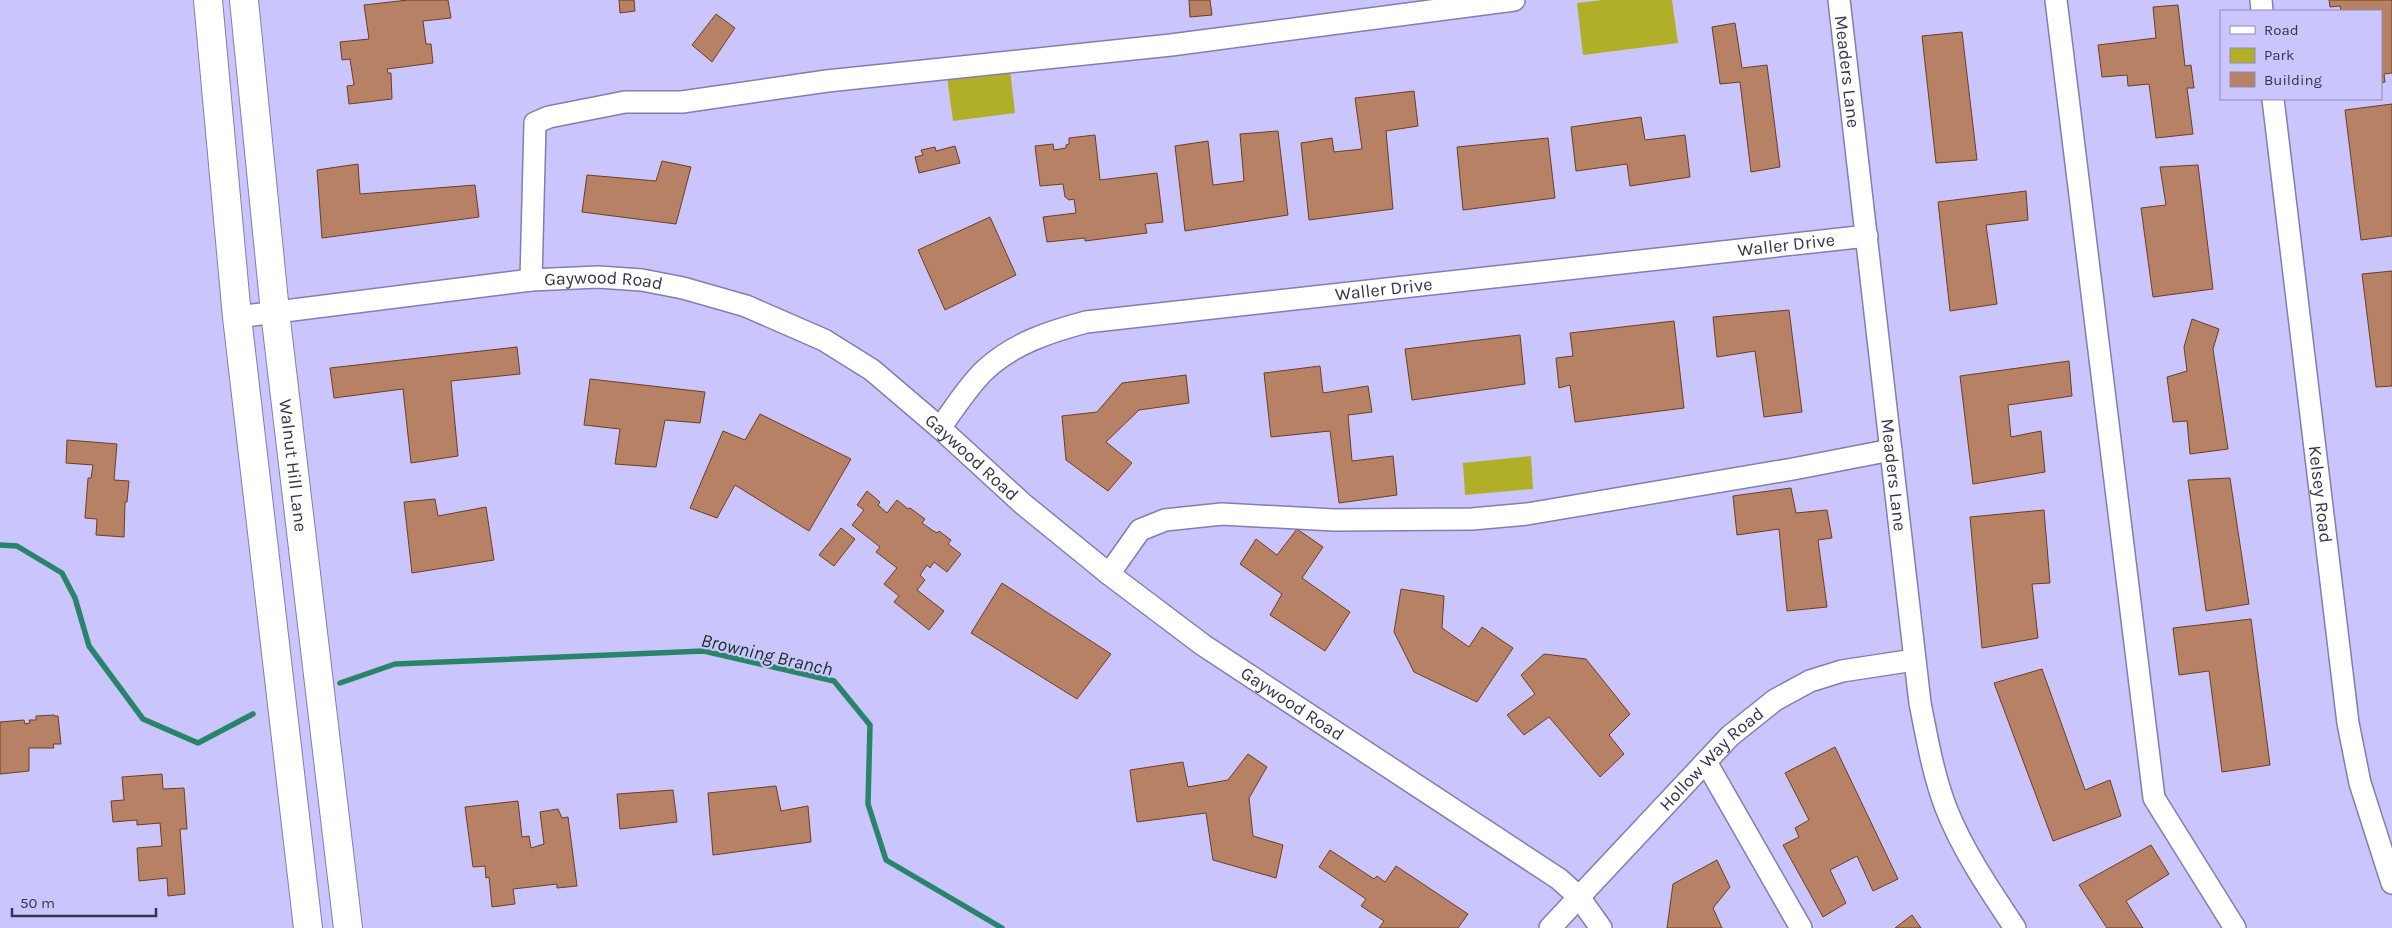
<svg xmlns="http://www.w3.org/2000/svg" width="2392" height="928" viewBox="0 0 2392 928" font-family="Karla,sans-serif">
<style>
.green{fill:#b1af28}
.lines{fill:none;stroke-linecap:round;stroke-linejoin:round}
.stream{stroke:#288569;stroke-width:5.5}
.building{fill:#b68164;stroke:#6d3e23}
.minor-casing{stroke:#837db1;stroke-width:24}
.major-casing{stroke:#837db1;stroke-width:30}
.minor{stroke:#fff;stroke-width:21}
.major{stroke:#fff;stroke-width:28}
.labels{text-anchor:middle;stroke-width:4.5;stroke-linejoin:round;paint-order:stroke}
.street-label{font-size:18px;fill:#36344a;stroke:#cac5fd}
.water-label{font-size:19px;font-style:italic;fill:#143026;stroke:#cac5fd}
</style>
<rect width="100%" height="100%" fill="#cac5fd"/>
<g class="green">
<path d="M1603,0H1672L1678,43L1583,55L1577,3Z"/>
<path d="M1010,69L1015,113L953,121L947,76Z"/>
<path d="M1531,456L1533,489L1465,495L1463,463Z"/>
</g>
<g class="lines">
<g class="stream">
<path d="M0,545L17,546L62,573L75,598L89,646L143,719L198,743L253,714"/>
<path d="M340,683L395,664L704,651L834,681L870,725L868,804L886,860L1002,928"/>
</g>
</g>
<g class="building">
<path d="M408,0H448L451,18L423,21L426,44H431L433,63L387,69L388,73H391L392,99L349,104L347,86L354,85L350,59L342,60L340,42L369,39L364,5Z"/>
<path d="M619,0H634L635,11L620,13Z"/>
<path d="M1189,0H1210L1212,15L1190,17Z"/>
<path d="M2329,0H2392V73L2384,74L2385,82L2381,83V11H2341L2340,6L2330,7Z"/>
<path d="M2178,5L2185,66L2191,65L2194,88H2187L2193,134L2156,138L2149,84L2128,86L2127,75L2102,77L2098,45L2156,38L2153,7Z"/>
<path d="M716,14L735,28L712,62L692,45Z"/>
<path d="M1735,23L1742,68L1767,65L1780,167L1751,172L1740,82L1720,84L1712,27Z"/>
<path d="M1962,32L1977,160L1936,163L1922,36Z"/>
<path d="M1414,91L1418,126L1386,131L1393,209L1309,220L1301,143L1332,138L1334,152L1362,149L1355,98Z"/>
<path d="M2392,104V236L2361,240L2345,110Z"/>
<path d="M1641,117L1645,140L1685,135L1690,177L1630,186L1627,164L1576,171L1571,127Z"/>
<path d="M1278,131L1288,215L1185,231L1175,146L1208,141L1213,185L1244,181L1240,134Z"/>
<path d="M1095,135L1100,180L1157,173L1163,222L1145,224L1147,233L1085,241V238L1047,242L1043,217L1076,213L1074,199L1069,200L1065,197L1063,184L1040,186L1035,146L1053,144L1054,150L1066,148V145L1069,144V138Z"/>
<path d="M1548,138L1555,198L1463,210L1457,147Z"/>
<path d="M955,146L960,163L919,173L915,157L923,155L921,150L935,147L936,151Z"/>
<path d="M662,161L691,167L676,224L582,212L587,175L656,181Z"/>
<path d="M358,164L360,194L475,185L479,217L322,238L317,170Z"/>
<path d="M2198,165L2213,289L2153,297L2141,208L2166,205L2160,167Z"/>
<path d="M2026,191L2028,220L1986,225L1997,304L1950,311L1938,202Z"/>
<path d="M990,217L1016,275L945,310L918,250Z"/>
<path d="M2392,271V386L2376,387L2362,274Z"/>
<path d="M1789,310L1802,412L1764,417L1755,351L1717,357L1713,317Z"/>
<path d="M2192,319L2219,329L2213,349L2228,449L2190,454L2187,421L2173,422L2167,377L2187,371L2184,347Z"/>
<path d="M1674,321L1684,408L1575,422L1570,385L1559,388L1556,358L1573,356L1570,333Z"/>
<path d="M1520,335L1525,384L1412,400L1405,349Z"/>
<path d="M517,347L520,374L451,381L458,456L411,463L403,389L334,398L330,368Z"/>
<path d="M2069,361L2072,396L2008,405L2011,437L2041,431L2045,472L1973,484L1960,376Z"/>
<path d="M1320,366L1323,393L1368,386L1372,412L1348,415L1352,461L1393,456L1397,495L1339,503L1330,431L1271,437L1264,373Z"/>
<path d="M1186,375L1189,403L1139,410L1106,442L1132,463L1108,491L1066,460L1062,416L1097,412L1122,383Z"/>
<path d="M590,379L705,392L700,423L665,420L656,467L615,464L620,429L584,425Z"/>
<path d="M760,414L851,459L809,531L735,485L717,518L690,508L723,431L745,440Z"/>
<path d="M67,440L117,444L114,480L129,481L127,502H125L124,537L96,535L97,519L85,518L88,478H91L93,465L66,463Z"/>
<path d="M2230,478L2249,604L2206,611L2188,480Z"/>
<path d="M1791,488L1796,513L1827,510L1832,538L1818,540L1827,607L1787,611L1779,529L1737,535L1733,496Z"/>
<path d="M867,491L880,502L878,505L887,513L897,500L908,509L910,508L925,519L922,523L932,530L937,533L939,531L951,540L948,544L961,554L947,572L934,562L930,568L927,565L920,575L925,580L917,590L944,611L929,630L894,602L899,596L884,584L897,568L876,552L880,547L852,525L864,510L857,505Z"/>
<path d="M435,499L438,516L486,507L494,560L412,573L404,502Z"/>
<path d="M2044,510L2050,583L2032,584L2038,638L1982,648L1970,517Z"/>
<path d="M841,528L855,539L834,566L819,555Z"/>
<path d="M1297,529L1323,547L1302,578L1350,612L1325,651L1270,615L1282,594L1240,564L1256,539L1277,555Z"/>
<path d="M1002,583L1111,654L1077,699L971,633Z"/>
<path d="M1401,589L1444,596L1442,628L1469,647L1482,627L1513,648L1477,702L1414,672L1394,632Z"/>
<path d="M2251,619L2270,765L2222,772L2209,671L2179,675L2173,628Z"/>
<path d="M1544,654L1586,659L1630,714L1609,735L1624,754L1600,777L1549,717L1524,735L1507,715L1535,694L1521,675Z"/>
<path d="M2042,669L2085,790L2110,780L2121,816L2053,841L1994,683Z"/>
<path d="M54,715V716H58L61,744H53L54,748H29V771L0,774V722L24,720L25,724L30,723L29,720H36V716Z"/>
<path d="M1835,747L1898,879L1873,891L1857,856L1830,870L1846,903L1823,917L1783,845L1799,837L1795,828L1809,820L1785,773Z"/>
<path d="M1248,754L1267,767L1249,798L1253,836L1283,845L1276,878L1213,860L1206,813L1137,822L1130,770L1183,762L1188,787L1228,780Z"/>
<path d="M162,774L163,789L184,788L187,829H180L185,894L168,896L167,878L139,881L137,848L162,846L160,823L137,825V820L113,822L111,801L124,800L122,777Z"/>
<path d="M776,786L781,811L808,806L811,842L713,855L708,793Z"/>
<path d="M673,790L677,822L620,829L617,794Z"/>
<path d="M518,801L522,837L529,836L531,848L544,844L540,812L558,809L562,818L568,817L577,886L557,888V884L513,889L515,904L492,907L489,877L486,878L485,866L473,867L465,807Z"/>
<path d="M2151,845L2169,874L2126,901L2143,928H2107L2079,885Z"/>
<path d="M1330,850L1374,879L1377,876L1385,882L1396,866L1468,914L1458,928H1379L1384,921L1361,906L1366,899L1319,867Z"/>
<path d="M1717,860L1730,887L1713,908L1722,928H1667L1673,884Z"/>
<path d="M1912,915L1921,928H1895Z"/>
</g>
<g class="lines">
<defs>
<g id="minor">
<path id="s1" d="M1839,0L1920,703C1927,738 1933,774 1946,808C1963,851 1989,889 2015,928"/>
<path d="M2056,0L2154,798L2235,928"/>
<path d="M2261,0L2262,11"/>
<path id="s2" d="M2273,99L2348,723L2360,783L2392,883"/>
<path d="M531,280L535,123L549,117L625,102H682L827,81L1171,45L1514,0"/>
<path id="s3" d="M237,317L531,280L598,277L642,280L683,288L746,306L824,340L872,370L940,428L1023,504L1109,574L1203,645L1559,879L1579,897L1601,928"/>
<path id="s4" d="M940,428C954,409 968,386 985,370C1014,343 1049,332 1086,322L1867,236"/>
<path d="M1109,574L1140,530L1165,520L1222,514L1334,520L1472,519L1527,514L1793,469L1891,450"/>
<path d="M1706,762L1801,928"/>
<path id="s5" d="M1550,928L1730,736L1775,700L1810,681L1842,671L1914,660"/>
</g>
<g id="major">
<path d="M208,0L237,317L308,928"/>
<path id="s6" d="M244,0L275,312L348,928"/>
</g>
</defs>
<use href="#minor" class="minor-casing"/>
<use href="#major" class="major-casing"/>
<use href="#minor" class="minor"/>
<use href="#major" class="major"/>
</g>
<g class="labels">
<g class="street-label">
<text dy="6" stroke="none"><textPath href="#s1" startOffset="72">Meaders Lane</textPath></text>
<text dy="6" stroke="none"><textPath href="#s4" startOffset="891">Waller Drive</textPath></text>
<text dy="6" stroke="none"><textPath href="#s3" startOffset="369">Gaywood Road</textPath></text>
<text dy="6" stroke="none"><textPath href="#s4" startOffset="486">Waller Drive</textPath></text>
<text dy="6" stroke="none"><textPath href="#s3" startOffset="789">Gaywood Road</textPath></text>
<text dy="6" stroke="none"><textPath href="#s6" startOffset="468">Walnut Hill Lane</textPath></text>
<text dy="6" stroke="none"><textPath href="#s1" startOffset="478">Meaders Lane</textPath></text>
<text dy="6" stroke="none"><textPath href="#s2" startOffset="398">Kelsey Road</textPath></text>
<text dy="6" stroke="none"><textPath href="#s3" startOffset="1194">Gaywood Road</textPath></text>
<text dy="6" stroke="none"><textPath href="#s5" startOffset="234">Hollow Way Road</textPath></text>
</g>
<g class="water-label">
<text transform="translate(767 654) rotate(13)" y="7">Browning Branch</text>
</g>
</g>
<rect x="2220" y="10" width="162" height="90" fill="#cac5fd" stroke="#8f8bb5"/>
<rect x="2230" y="26" width="25" height="8" fill="#ffffff" stroke="#8f8bb5"/>
<text x="2264" y="35" font-size="15" fill="#36344a">Road</text>
<rect x="2230" y="48" width="25" height="15" fill="#b1af28" stroke="#8f8bb5"/>
<text x="2264" y="60" font-size="15" fill="#36344a">Park</text>
<rect x="2230" y="72" width="25" height="15" fill="#b68164" stroke="#8f8bb5"/>
<text x="2264" y="85" font-size="15" fill="#36344a">Building</text>
<path d="M12 908v8h144v-8" fill="none" stroke="#36344a" stroke-width="2.5"/>
<text x="20" y="908" font-size="15" fill="#36344a" stroke="#cac5fd" stroke-width="4" paint-order="stroke">50 m</text>
</svg>
